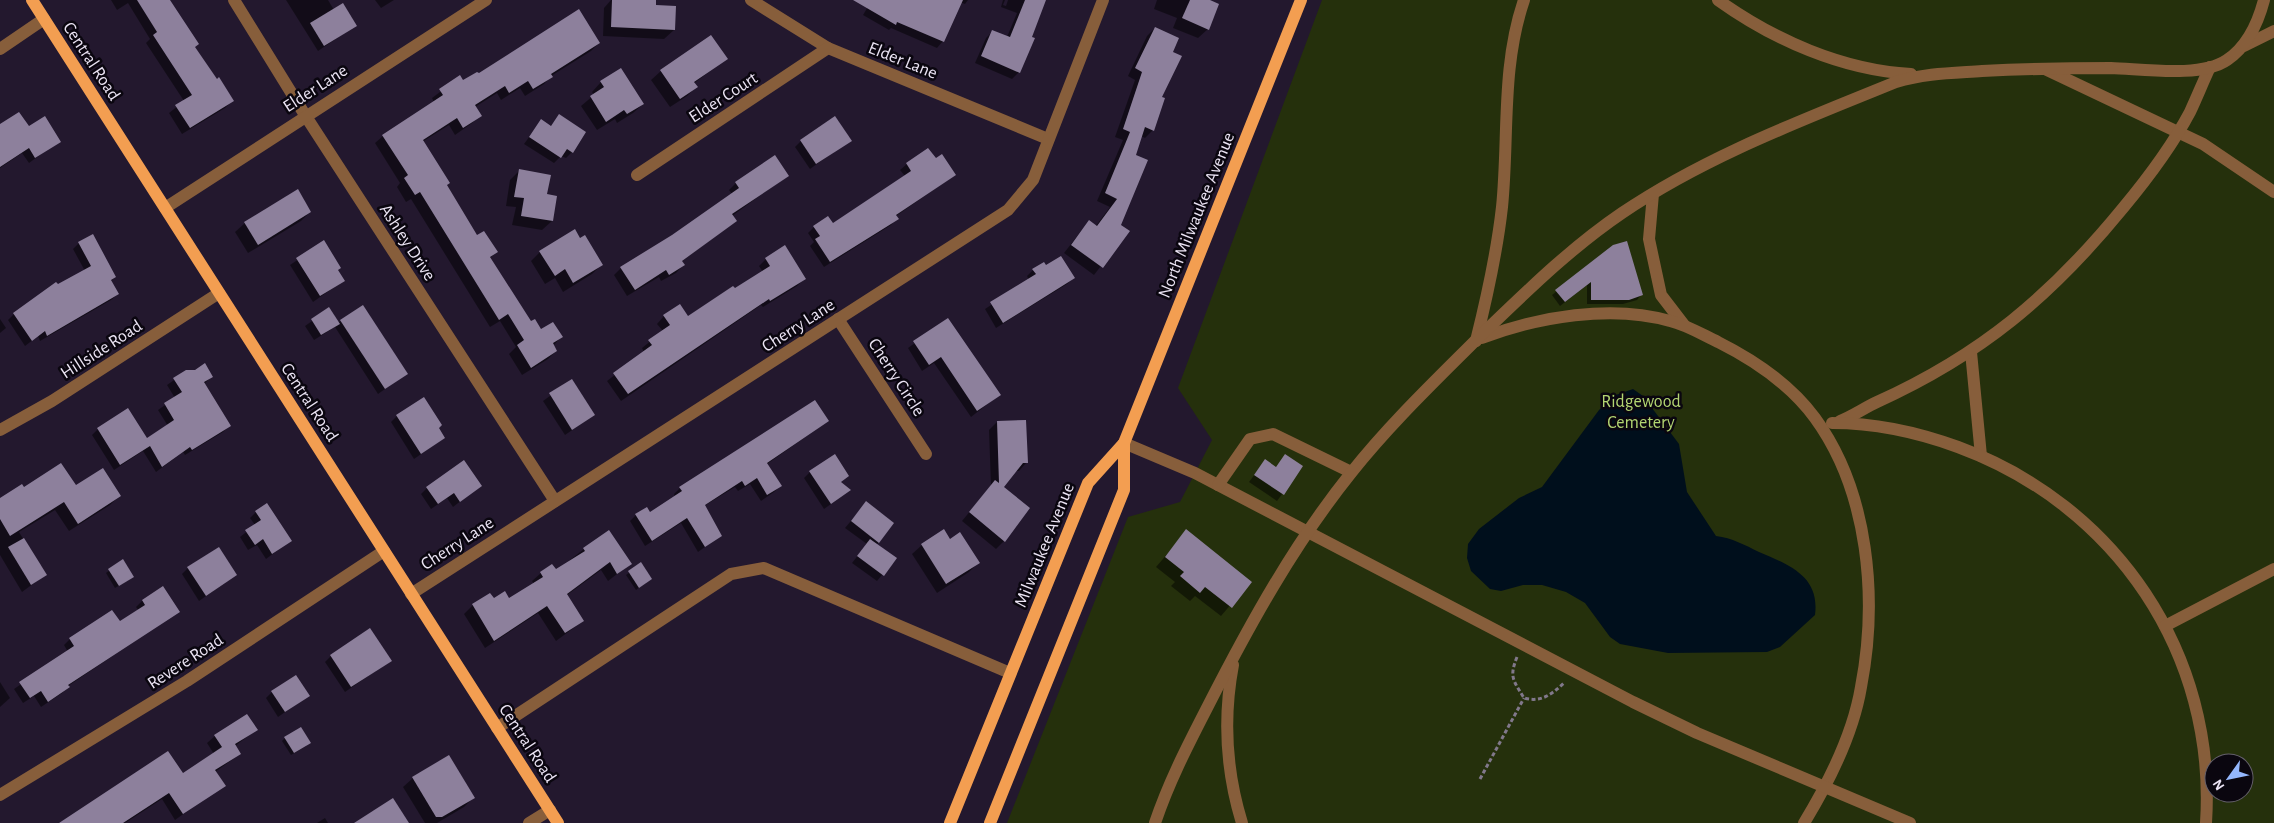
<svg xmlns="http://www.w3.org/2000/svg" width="2274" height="823" viewBox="0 0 2274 823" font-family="'Alegreya Sans',sans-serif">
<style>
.green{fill:#25300c;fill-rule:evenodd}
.water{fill:#000f1c}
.shadow{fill:#0007}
.building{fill:#8d809c}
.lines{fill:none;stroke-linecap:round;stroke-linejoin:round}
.path{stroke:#81788b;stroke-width:3;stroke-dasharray:4 2.5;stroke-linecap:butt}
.minor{stroke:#875e3b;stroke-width:12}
.major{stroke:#f39e51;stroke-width:12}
.labels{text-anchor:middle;stroke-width:5;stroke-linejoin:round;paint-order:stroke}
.street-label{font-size:18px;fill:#ebe4f4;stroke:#0a060f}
.park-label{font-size:18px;fill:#b3d572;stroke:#0a060f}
</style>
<rect width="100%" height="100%" fill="#23182e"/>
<path class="green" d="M1322,0H2274V823H1007L1128,517L1180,502L1212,440L1178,388ZM2214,763H2244V793H2214Z"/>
<path class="water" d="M1633,389L1643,396L1679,444L1687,492L1716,536C1732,538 1745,545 1759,552C1789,565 1820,576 1815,615L1780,647L1767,652L1668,653L1620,644L1610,637L1585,603L1566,592L1542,585H1523L1501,591L1490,589L1471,571L1467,558L1468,544L1479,529L1519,498L1542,487L1599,410L1613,396Z"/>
<g class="shadow">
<path d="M111,0H169L194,48L232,101L225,108L182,134L169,113L184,101L146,43L150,39L128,3L117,10Z"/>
<path d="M286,0H328L334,10L355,26L318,51Z"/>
<path d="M375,0H394L381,8Z"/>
<path d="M611,0H655V7L674,30L664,39L603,36L604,8Z"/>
<path d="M872,0H968L965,4L954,0L943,41L937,48L891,28L889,30L863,15Z"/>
<path d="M1003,0H1005L1003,5L1006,6L1008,0H1045L1019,72L1012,79L975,63L986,38L993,31L1007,37L1017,13L1001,7Z"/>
<path d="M1157,0H1206L1208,29L1198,38L1173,28L1177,18L1154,9Z"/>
<path d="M1155,28L1171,52L1153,130L1145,138L1141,136L1134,156L1120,225L1128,231L1094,275L1064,253L1082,230L1090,222L1096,226L1110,207L1097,201L1123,140L1115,137L1135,80L1128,76L1147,36Z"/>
<path d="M599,43L591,51L551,76L544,84L525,96L520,88L501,100L497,93L475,107L480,115L472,123L455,135L449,125L422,142L477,237L496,252L489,259L530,323L541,331L561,337L553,346L556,351L548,359L522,375L509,354L516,347L500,321L490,327L411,199L406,202L397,187L400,183L375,143L383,136L434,102L432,98L460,77L463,82L478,75Z"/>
<path d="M726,59L693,84L696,87L687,96L670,107L651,80L661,71Z"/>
<path d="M601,82L643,104L633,113L617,123L615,119L597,130L581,106L594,95L592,92Z"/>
<path d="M559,116L584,133L572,152L566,158L561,156L554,163L524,144L541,121L550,127Z"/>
<path d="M0,125L29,128L59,141L29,163L22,153L0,168Z"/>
<path d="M850,140L810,169L795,147L801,141Z"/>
<path d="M935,160L955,175L896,216L897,218L891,225L824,267L810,246L814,242L808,233L814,227L833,225L905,176L900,170L907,164Z"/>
<path d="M519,171L546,195L552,221L542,230L512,225L516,207L506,206L510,180Z"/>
<path d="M788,175L732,216L735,221L681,262L683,265L676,273L661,281L659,277L627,296L614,275L621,268L673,236L732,194L729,190L736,183Z"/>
<path d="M310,212L301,221L248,253L235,232L245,223Z"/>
<path d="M580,240L601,265L592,274L563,292L555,278L545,284L531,261L540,252Z"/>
<path d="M324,242L343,281L313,302L290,265Z"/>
<path d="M79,243L115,277L111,281L118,294L111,300L40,341L38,336L25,346L8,320L14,314L85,271L73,249Z"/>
<path d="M1613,247L1641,295L1637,300L1623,304H1587V285L1560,306L1552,295Z"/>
<path d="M766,259L805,278L797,286L763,307L761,305L621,401L607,381L644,352L642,348L663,331L657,324L664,316L687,318L763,272L759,266Z"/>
<path d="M1046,267L1073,278L1067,284L996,328L985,309L1029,280L1027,276L1033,270Z"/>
<path d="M329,309L338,323L341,321L406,374L378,394L335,327L314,340L305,326Z"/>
<path d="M0,319L6,328L0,333Z"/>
<path d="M948,319L999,395L971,417L934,363L922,371L908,348Z"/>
<path d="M187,371L211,377L204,384L229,426L223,432L185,455L183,452L156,472L143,451L114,470L92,435L98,429L146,439L168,426L158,410L175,398L167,385Z"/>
<path d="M572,380L594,415L565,435L543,401Z"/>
<path d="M397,416L444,438L414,459L391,422Z"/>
<path d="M828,421L767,464L780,486L774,492L761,501L750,484L738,491L735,487L704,506L720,536L698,552L681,523L645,546L630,521L636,515L649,513L675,497L674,494L680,488Z"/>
<path d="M997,422L1027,462L1019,471H1015L1002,487L1004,541L996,549L962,521L991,486L989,430Z"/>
<path d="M1286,455L1302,467L1277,501L1249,482L1265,461L1275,468Z"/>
<path d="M810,472L848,476L840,483L849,491L824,509L804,478Z"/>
<path d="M480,486L453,507L447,498L431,509L421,494L427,488Z"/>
<path d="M75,487L119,496L110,505L69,531L55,510L19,532L45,575L22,592L0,555V499L24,488Z"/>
<path d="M866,503L879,542L876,545L895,559L877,581L852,563L867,544L845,528Z"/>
<path d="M256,512L290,541L266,559L257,545L248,550L240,537L255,525L250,518Z"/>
<path d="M1187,531L1250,582L1221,616L1195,596L1190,601L1171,586L1175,582L1156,567Z"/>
<path d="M950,541L978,563L969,572L937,593L912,554L922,545Z"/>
<path d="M584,549L630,564L608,581L601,570L567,595L583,621L556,641L538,613L485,648L464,614L473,605L490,595L493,600L508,599L534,584L532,581L541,573L556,571Z"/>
<path d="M122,561L130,579L115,588L106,573Z"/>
<path d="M641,564L648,581L636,590L626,575Z"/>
<path d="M188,568L236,575L199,601L182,574Z"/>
<path d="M142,601L178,612L68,686L62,693L41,707L34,696L23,703L14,689L68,652L64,645L70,639L120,623L139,611L136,607Z"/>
<path d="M331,656L390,661L345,692L325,662Z"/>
<path d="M0,682L10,698L0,707Z"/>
<path d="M272,692L308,696L278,717L266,698Z"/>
<path d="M256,730L235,746L240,754L215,772L224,785L175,820L162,799L125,823H63L182,775L214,754L207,743L215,736Z"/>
<path d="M285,738L306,746L291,755L282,741Z"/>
<path d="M413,778L473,798L464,807L437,823H425L403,787Z"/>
<path d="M325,818L328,823H317Z"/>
</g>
<g class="building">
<path d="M137,0H170L199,44L195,47L217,79L219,77L234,101L190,128L175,105L192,95L153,35L157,32Z"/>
<path d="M612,0H656V5L676,6L675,30L611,27Z"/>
<path d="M853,0H963L944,42L897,22L896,25Z"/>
<path d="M1025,0H1046L1032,37L1035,38L1020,73L981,56L992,30L1010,37Z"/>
<path d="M1190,0H1210L1219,4L1209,30L1182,18Z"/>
<path d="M343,3L357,26L324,46L310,23Z"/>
<path d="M579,9L600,43L551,74L553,77L533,89L528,81L509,93L505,86L475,105L482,116L463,128L457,118L423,140L450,183L447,185L477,235L484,231L498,252L490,257L531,321L535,319L541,329L553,322L563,337L553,343L557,351L531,368L517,345L524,340L508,314L499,320L420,192L415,195L404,178L408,175L382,135L443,95L439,89L460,75L463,80L477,72L479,73Z"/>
<path d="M1155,27L1179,38L1173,52L1182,56L1162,97L1165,98L1154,131L1145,127L1136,155L1148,160L1121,225L1130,231L1103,268L1071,245L1089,220L1097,226L1117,199L1105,193L1130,132L1123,129L1142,72L1135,68Z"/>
<path d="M711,35L728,59L694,82L698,87L680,99L660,70Z"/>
<path d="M621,68L644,104L627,114L624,110L606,122L590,96L604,87L600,81Z"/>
<path d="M19,112L29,126L45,116L61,142L35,158L29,148L0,167V124Z"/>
<path d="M559,114L586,132L573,153L567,149L561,158L529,137L541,119L551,126Z"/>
<path d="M835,116L852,141L816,164L800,140Z"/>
<path d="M928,148L936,158L942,154L956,175L896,215L899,219L830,262L815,239L820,236L813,226L828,216L833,223L911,171L906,163Z"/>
<path d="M775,155L789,176L732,214L737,221L682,261L685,265L669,275L666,270L635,290L620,267L672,235L739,188L735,182Z"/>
<path d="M519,169L551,175L547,194L557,196L553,221L521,216L524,198L514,197Z"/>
<path d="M298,189L311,212L258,245L244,222Z"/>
<path d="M575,229L580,238L585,235L603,265L573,283L565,269L555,276L539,251Z"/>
<path d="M93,234L116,277L111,280L119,294L47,336L45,331L32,341L13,313L56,282L58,284L91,266L78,242Z"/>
<path d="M324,240L341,268L338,270L345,281L320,296L296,258Z"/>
<path d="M1627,241L1643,295L1629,300H1591V282L1565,302L1555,290L1613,245Z"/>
<path d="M785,245L806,279L770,301L769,299L628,394L613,373L652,345L648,340L670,325L663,315L680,304L688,316L733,286L735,288L770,266L765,258Z"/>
<path d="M1061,256L1075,278L1003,323L990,302L1036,274L1032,269L1044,262L1046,265Z"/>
<path d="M363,305L408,374L385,389L340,320Z"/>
<path d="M329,307L340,324L321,335L311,319Z"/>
<path d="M948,318L1001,395L977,411L941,357L929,365L913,341Z"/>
<path d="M205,363L213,377L204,382L231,426L192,450L190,447L162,467L150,446L120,465L97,428L128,408L147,438L174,420L164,403L182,392L173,378L186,370H195Z"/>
<path d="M572,379L595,415L572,430L549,393Z"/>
<path d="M424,397L442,425L439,428L445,438L421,454L396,415Z"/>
<path d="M815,400L829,421L767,463L782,486L767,495L757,478L745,486L742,481L705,505L722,536L705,547L687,518L652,541L635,514L647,507L650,512L682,491L679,487Z"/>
<path d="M1026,420L1028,463H1023L1004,487L1030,508L1005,542L969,512L995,480L999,483L997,421Z"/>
<path d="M835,454L849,476L841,482L851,490L831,504L809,471Z"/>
<path d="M1285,454L1303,466L1284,495L1254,475L1265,459L1276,467Z"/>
<path d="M464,460L482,486L460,502L454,493L438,504L426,487Z"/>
<path d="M61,463L76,485L103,468L121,496L78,524L64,502L10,536L0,519V498L22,484L24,487Z"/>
<path d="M866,501L894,523L879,543L851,521Z"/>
<path d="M267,503L292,541L272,554L263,539L255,545L245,530L261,520L255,511Z"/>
<path d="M944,529L950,539L960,532L980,563L946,584L921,544Z"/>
<path d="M1186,529L1252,582L1232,608L1205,587L1200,593L1180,576L1184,572L1165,557Z"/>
<path d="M609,530L632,564L617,574L610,562L567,594L584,621L565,633L547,606L494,641L472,604L490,593L494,598L505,591L509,598L543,577L540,572L552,564L556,569L585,551L583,548Z"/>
<path d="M24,538L47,575L31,585L8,547Z"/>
<path d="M870,539L897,558L884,576L857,556Z"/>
<path d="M219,547L237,575L206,596L187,567Z"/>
<path d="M123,559L134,577L119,586L108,569Z"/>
<path d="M641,562L652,579L639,588L628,571Z"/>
<path d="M163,586L180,612L68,685L70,687L48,702L41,691L30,698L19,682L74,646L69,638L112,610L120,621L145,605L142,600Z"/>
<path d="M370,628L392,661L351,687L330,655Z"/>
<path d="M296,675L310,696L285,712L271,691Z"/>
<path d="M247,714L258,730L235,744L241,754L215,770L226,786L183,814L169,793L123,823H59L168,751L183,773L222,747L214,735Z"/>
<path d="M301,727L311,743L294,753L284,737Z"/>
<path d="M449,755L475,798L442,817H436L412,777Z"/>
<path d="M393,798L409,823H354Z"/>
</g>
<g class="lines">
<g class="path">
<path d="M1517,657C1509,677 1513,680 1524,698C1541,703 1552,694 1564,683"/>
<path d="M1480,779L1524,698"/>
</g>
<g class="minor">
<path d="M234,0L305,115L555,501"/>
<path d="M751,0L828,48L1048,139"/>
<path d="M1718,0C1774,40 1842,70 1911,74"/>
<path d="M2244,46L2274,31"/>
<path d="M0,49L44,19"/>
<path d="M2045,69L2203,144L2274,192"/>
<path d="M637,175L828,48"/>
<path d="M1653,194L1649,239L1661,295L1684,325"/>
<path d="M165,208L486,0"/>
<path d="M838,319L926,454"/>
<path d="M1482,338C1537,317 1612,304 1670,321C1687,325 1703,335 1718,342C1754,360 1790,384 1815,418C1869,492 1878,599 1861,687C1853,735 1829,782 1804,823"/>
<path d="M1476,341C1487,297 1497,252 1502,207C1509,138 1501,67 1524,0"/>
<path d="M1971,352L1981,456"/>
<path d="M1840,421C1853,416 1864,408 1877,402C1981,355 2051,296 2123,208C2148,178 2172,146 2190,112C2197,97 2203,82 2210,67"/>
<path d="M1832,423C1875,423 1917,432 1958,447C2116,505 2217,654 2206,823"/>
<path d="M0,430L52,401L219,293"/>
<path d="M1124,443L1195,473L1633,702L1697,733L1910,823"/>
<path d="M1218,485L1250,439L1273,434L1351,472"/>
<path d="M411,594L1008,210L1033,180L1103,0"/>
<path d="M2165,626L2274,569"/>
<path d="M1233,665C1223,718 1226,771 1242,823"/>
<path d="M497,728L731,574L764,568L1010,673"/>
<path d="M0,795L187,681L384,551"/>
<path d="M529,823L550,810"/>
<path d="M1155,823C1169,781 1189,743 1209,704C1250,624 1294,544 1351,473C1390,424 1434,382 1478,338C1524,294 1569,249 1622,213C1706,156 1803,120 1896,82C1925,73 1953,73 1982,71C2025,69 2068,68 2111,68C2143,69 2201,78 2227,60C2248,46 2258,23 2264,0"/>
</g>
<g class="major">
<path d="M32,0L558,823"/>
<path d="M950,823L1088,483L1124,443L1301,0"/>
<path d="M990,823L1124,490V443"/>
</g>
</g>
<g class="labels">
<g class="street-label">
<text transform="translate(903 60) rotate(22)" y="6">Elder Lane</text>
<text transform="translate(92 61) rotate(57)" y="6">Central Road</text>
<text transform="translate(315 88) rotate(-33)" y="6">Elder Lane</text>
<text transform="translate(723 97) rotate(-33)" y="6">Elder Court</text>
<text transform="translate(1196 215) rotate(-68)" y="6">North Milwaukee Avenue</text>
<text transform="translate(408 242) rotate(57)" y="6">Ashley Drive</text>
<text transform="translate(798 325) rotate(-33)" y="6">Cherry Lane</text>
<text transform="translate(101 349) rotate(-33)" y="6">Hillside Road</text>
<text transform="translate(897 377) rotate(57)" y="6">Cherry Circle</text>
<text transform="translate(310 402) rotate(57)" y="6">Central Road</text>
<text transform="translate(457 543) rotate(-33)" y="6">Cherry Lane</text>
<text transform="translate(1044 545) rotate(-68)" y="6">Milwaukee Avenue</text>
<text transform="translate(185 661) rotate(-33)" y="6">Revere Road</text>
<text transform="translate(528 743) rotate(57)" y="6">Central Road</text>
</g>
<g class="park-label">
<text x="1641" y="407">Ridgewood<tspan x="1641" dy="21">Cemetery</tspan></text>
</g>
</g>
<g transform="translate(2229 778) rotate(237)"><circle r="24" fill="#0a060f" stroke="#645f6b"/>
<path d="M0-4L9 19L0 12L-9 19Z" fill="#94b7fd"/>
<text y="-8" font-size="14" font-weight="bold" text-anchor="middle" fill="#ebe4f4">N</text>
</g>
</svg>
